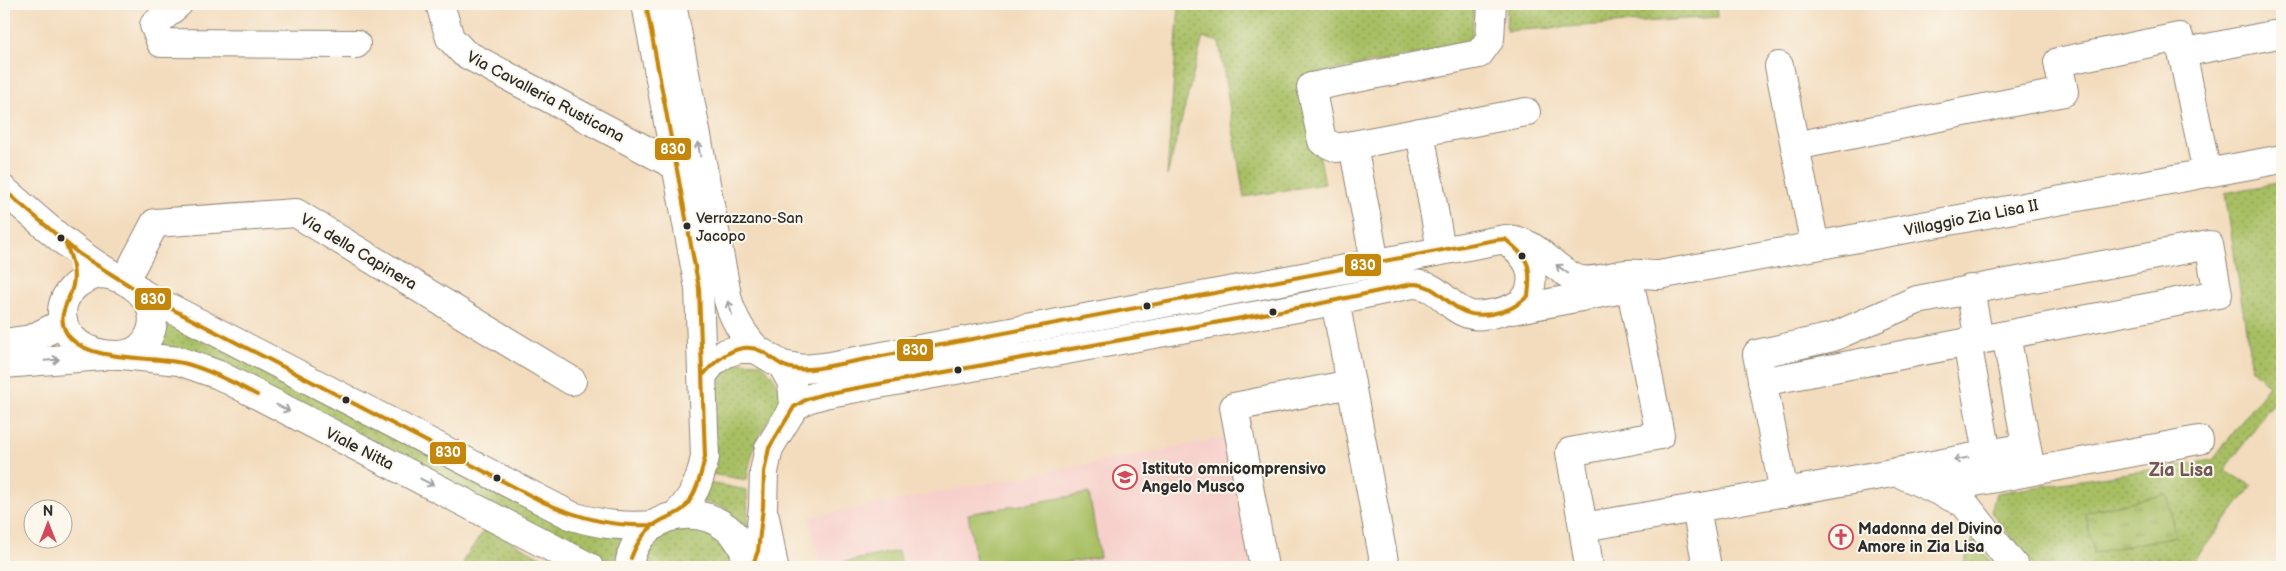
<svg xmlns="http://www.w3.org/2000/svg" width="2286" height="571" viewBox="0 0 2286 571" font-family="'Balsamiq Sans',sans-serif">
<style>
.built{fill:#f7d0cb}
.grass{fill:url(#grass-dots);stroke:#6a7548}
.park{fill:url(#park-tufts);stroke:#6a7548}
.pitch{fill:#a8bf64;stroke:#6a7548}
.lines{fill:none;stroke-linecap:round;stroke-linejoin:round}
.minor-casing{stroke:#8f8474;stroke-width:30}
.major-casing{stroke:#8f8474;stroke-width:30}
.minor{stroke:#fff;stroke-width:28}
.major{stroke:#fff;stroke-width:28}
.bus-1-casing{stroke:#fbf7ec;stroke-width:8}
.bus-1{stroke:#c4870b;stroke-width:4}
.oneway{stroke:#a0a0a0}
.bus-dot{fill:#2b2b2b;stroke:#fbf7ec;stroke-width:2}
.labels{text-anchor:middle;stroke-width:4;stroke-linejoin:round;paint-order:stroke}
.bus-label{font-size:15px;fill:#2b2b2b;stroke:#fbf7ec;text-anchor:start}
.street-label{font-size:16px;fill:#2b2b2b;stroke:#fbf7ec}
.poi-label{font-size:16px;font-weight:bold;fill:#2b2b2b;stroke:#fbf7ec;text-anchor:start}
.neighbourhood-label{font-size:18px;font-weight:bold;fill:#725753;stroke:#fbf7ec}
.line-badge{stroke:#fbf7ec;stroke-width:2}
.badge-label{font-size:14px;text-anchor:middle;font-weight:bold;fill:#fff}
</style>
<defs>
<pattern id="grass-dots" width="8" height="8" patternUnits="userSpaceOnUse" patternTransform="scale(1.25)"><rect width="8" height="8" fill="#a8bf64"/><path d="M2 2h.1M6 6h.1" fill="none" stroke="#899b53" stroke-width="1.8" stroke-linecap="round"/></pattern>
<pattern id="park-tufts" width="24" height="20" patternUnits="userSpaceOnUse" patternTransform="scale(1.25)"><rect width="24" height="20" fill="#a8bf64"/><path d="M3 7l-1-3M5 7V3M7 7l1-3M15 17l-1-3M17 17v-4M19 17l1-3" fill="none" stroke="#899b53"/></pattern>
</defs>
<rect width="100%" height="100%" fill="#fbf7ec"/>
<filter id="ink" filterUnits="userSpaceOnUse"><feTurbulence type="fractalNoise" baseFrequency=".02" numOctaves="2"/><feDisplacementMap in="SourceGraphic" scale="10" xChannelSelector="R" yChannelSelector="G"/><feConvolveMatrix kernelMatrix="1 2 1 2 8 2 1 2 1" color-interpolation-filters="sRGB"/></filter>
<filter id="wash" filterUnits="userSpaceOnUse"><feTurbulence type="fractalNoise" baseFrequency=".0096" numOctaves="4" result="noise"/><feDisplacementMap in="SourceGraphic" scale="20" xChannelSelector="R" yChannelSelector="G"/><feGaussianBlur stdDeviation="1.12" result="paint"/><feColorMatrix in="noise" values="0 0 0 0 0 0 0 0 0 0 0 0 0 0 0 0 0 1.4 0 .05"/><feComposite in="paint" operator="in"/></filter>
<g filter="url(#wash)">
<rect width="100%" height="100%" fill="#f3dcbd"/>
<path class="built" d="M1225,438L1250,567H808L819,561L810,517Z"/>
<g class="grass">
<path d="M1179,4H1474L1471,44L1304,76L1325,184L1244,197L1219,42L1203,37L1167,176Z"/>
<path d="M1507,4H1717L1718,17L1506,31Z"/>
<path d="M2282,182V390L2225,470L2252,486L2189,567H2035L1991,512L1996,493L2213,460L2269,385L2252,369L2225,193Z"/>
<path d="M167,316L624,537L617,553L615,567H610L593,557L158,348L163,338Z"/>
<path d="M736,362L761,363C790,394 784,396 763,429C754,444 749,463 747,480L711,474L715,382L720,373Z"/>
<path d="M709,483L747,490L748,530L723,507L701,501Z"/>
<path d="M692,525L726,541L738,567H642C653,536 661,532 692,525Z"/>
<path d="M486,528L559,567H464V559Z"/>
<path d="M1973,539L1995,567H1962Z"/>
</g>
<path class="park" d="M2167,494L2175,536L2094,553L2085,512Z"/>
<g class="pitch">
<path d="M1089,493L1100,557L1040,567H977L968,514Z"/>
<path d="M898,551L902,567H821Z"/>
</g>
</g>
<g filter="url(#ink)">
<g class="lines">
<defs>
<g id="minor">
<path d="M178,4L154,25L161,43L356,44"/>
<path d="M440,4L450,38L464,53L676,166"/>
<path d="M2182,53L2273,35"/>
<path d="M1779,66L1815,246"/>
<path d="M1420,132L1441,250"/>
<path d="M1353,145L1337,148L1322,141L1311,87L1479,54L1490,39L1492,4"/>
<path d="M1795,146L2064,92L2058,62L2179,37L2207,173"/>
<path d="M4,190C40,221 74,253 116,277"/>
<path d="M1375,263L1353,145L1526,112"/>
<path d="M125,280L155,223L296,213L572,381"/>
<path d="M1970,289L1979,340"/>
<path d="M1512,310L1613,291"/>
<path d="M2006,335L2031,471"/>
<path d="M1967,342L1987,454"/>
<path d="M782,365L804,369L824,367L1505,239C1535,239 1549,266 1575,278C1591,285 1611,275 1628,274C1638,273 1649,275 1659,275L2282,159"/>
<path d="M1762,382L2218,294L2209,245L1917,300L1833,337L1757,354L1784,493"/>
<path d="M1351,384L1385,567"/>
<path d="M794,407L807,399L824,394L1313,305L1412,284C1440,284 1446,307 1468,314C1476,317 1483,315 1491,314C1513,310 1535,302 1531,273C1529,259 1517,249 1506,240"/>
<path d="M1897,472L2026,447"/>
<path d="M1937,489L2199,440"/>
<path d="M765,517L774,567"/>
<path d="M1583,527L1570,452L1660,435L1628,274"/>
<path d="M1264,567L1234,407L1351,384L1335,301"/>
<path d="M1589,567L1583,527L1696,508"/>
<path d="M1707,567L1696,508L1897,472L1964,503L2015,567"/>
</g>
<g id="major">
<path d="M646,4L699,288L705,457C700,481 693,499 675,516"/>
<path d="M672,4L728,300C734,320 742,333 756,349"/>
<path d="M101,274C133,276 168,308 146,341C139,351 128,355 117,355C51,355 43,285 101,274Z"/>
<path d="M143,294L572,516C602,525 623,527 655,525"/>
<path d="M4,343L31,339L63,323"/>
<path d="M122,355L179,361L219,375L589,567"/>
<path d="M4,364L102,356"/>
<path d="M703,375L713,362L726,353L739,349H756L782,365L792,383L794,407L769,448L764,472L763,507L758,551L752,567"/>
<path d="M629,567C636,498 739,497 748,567"/>
</g>
</defs>
<use href="#minor" class="minor-casing"/>
<use href="#major" class="major-casing"/>
<use href="#minor" class="minor"/>
<use href="#major" class="major"/>
<defs>
<g id="bus-1">
<path d="M4,190L79,254L143,294L543,502C581,519 614,527 655,525"/>
<path d="M66,244C71,257 76,271 73,285C70,301 56,314 66,332C84,364 155,355 187,364C212,371 235,383 257,395"/>
<path d="M703,375C717,359 738,340 761,351C770,355 777,364 787,367C798,371 809,369 819,368L1495,240L1505,239C1529,259 1532,265 1528,296C1514,308 1510,310 1491,314C1449,321 1446,284 1412,284L1313,305L824,394L807,399L794,407L769,448L764,472L763,507L758,551L752,567"/>
<path d="M631,558C637,542 646,528 662,520C670,516 679,514 685,507C697,493 701,474 705,457L699,288L646,4"/>
</g>
</defs>
<use href="#bus-1" class="bus-1-casing"/>
<use href="#bus-1" class="bus-1"/>
</g>
<defs><path id="oneway-shaft" d="M-6 0H5M1.5-3L5.5 0L1.5 3" fill="none" stroke-width="1.6" stroke-linecap="round" stroke-linejoin="round" transform="scale(1.25)"/></defs>
<g class="oneway">
<use href="#oneway-shaft" transform="translate(699 149) rotate(-100)"/>
<use href="#oneway-shaft" transform="translate(1562 269) rotate(-144)"/>
<use href="#oneway-shaft" transform="translate(730 308) rotate(-107)"/>
<use href="#oneway-shaft" transform="translate(52 360) rotate(-5)"/>
<use href="#oneway-shaft" transform="translate(283 408) rotate(27)"/>
<use href="#oneway-shaft" transform="translate(1961 459) rotate(169)"/>
<use href="#oneway-shaft" transform="translate(427 482) rotate(27)"/>
</g>
</g>
<defs>
<symbol id="school-ring" viewBox="-11 -11 22 22"><circle r="9.5" fill="#fbf7ec" stroke="#d1495b" stroke-width="1.5"/><path d="M0-5L7-2L0 1L-7-2ZM-4 1L0 2.5L4 1V4Q0 6-4 4Z" fill="#d1495b"/></symbol>
<symbol id="church-ring" viewBox="-11 -11 22 22"><circle r="9.5" fill="#fbf7ec" stroke="#d1495b" stroke-width="1.5"/><path d="M-1.2-6h2.4v3.5h3.3v2.4h-3.3V6h-2.4V-.1h-3.3v-2.4h3.3Z" fill="#d1495b"/></symbol>
</defs>
<g fill-rule="evenodd">
<use href="#school-ring" x="1111" y="463" width="28" height="28"/>
<use href="#church-ring" x="1827" y="523" width="28" height="28"/>
</g>
<g class="bus-dot">
<circle cx="687" cy="226" r="4.5"/>
<circle cx="61" cy="238" r="4.5"/>
<circle cx="1522" cy="256" r="4.5"/>
<circle cx="1147" cy="306" r="4.5"/>
<circle cx="1273" cy="312" r="4.5"/>
<circle cx="958" cy="370" r="4.5"/>
<circle cx="346" cy="400" r="4.5"/>
<circle cx="497" cy="478" r="4.5"/>
</g>
<g class="labels">
<g class="bus-label">
<text x="696" y="223">Verrazzano-San<tspan x="696" dy="18">Jacopo</tspan></text>
</g>
<g class="street-label">
<text transform="translate(546 96) rotate(28)" y="6">Via Cavalleria Rusticana</text>
<text transform="translate(1971 217) rotate(-11)" y="6">Villaggio Zia Lisa II</text>
<text transform="translate(359 251) rotate(31)" y="6">Via della Capinera</text>
<text transform="translate(360 448) rotate(27)" y="6">Viale Nitta</text>
</g>
<g class="poi-label">
<text x="1142" y="474">Istituto omnicomprensivo<tspan x="1142" dy="18">Angelo Musco</tspan></text>
<text x="1858" y="534">Madonna del Divino<tspan x="1858" dy="18">Amore in Zia Lisa</tspan></text>
</g>
<g class="neighbourhood-label">
<text x="2181" y="476">Zia Lisa</text>
</g>
</g>
<g class="line-badge">
<rect x="654" y="137" width="38" height="24" rx="5" fill="#c4870b"/>
<rect x="1344" y="253" width="38" height="24" rx="5" fill="#c4870b"/>
<rect x="134" y="287" width="38" height="24" rx="5" fill="#c4870b"/>
<rect x="896" y="338" width="38" height="24" rx="5" fill="#c4870b"/>
<rect x="429" y="441" width="38" height="24" rx="5" fill="#c4870b"/>
</g>
<g class="badge-label">
<text x="673" y="154">830</text>
<text x="1363" y="270">830</text>
<text x="153" y="304">830</text>
<text x="915" y="355">830</text>
<text x="448" y="457">830</text>
</g>
<rect width="2286" height="571" fill="none" stroke="#fbf7ec" stroke-width="20"/>
<g transform="translate(48 524)"><circle r="24" fill="#fbf7ec" stroke="#a8a59f"/>
<path d="M0-4L9 19L0 12L-9 19Z" fill="#d1495b"/>
<text y="-8" font-size="14" font-weight="bold" text-anchor="middle" fill="#2b2b2b">N</text>
</g>
</svg>
